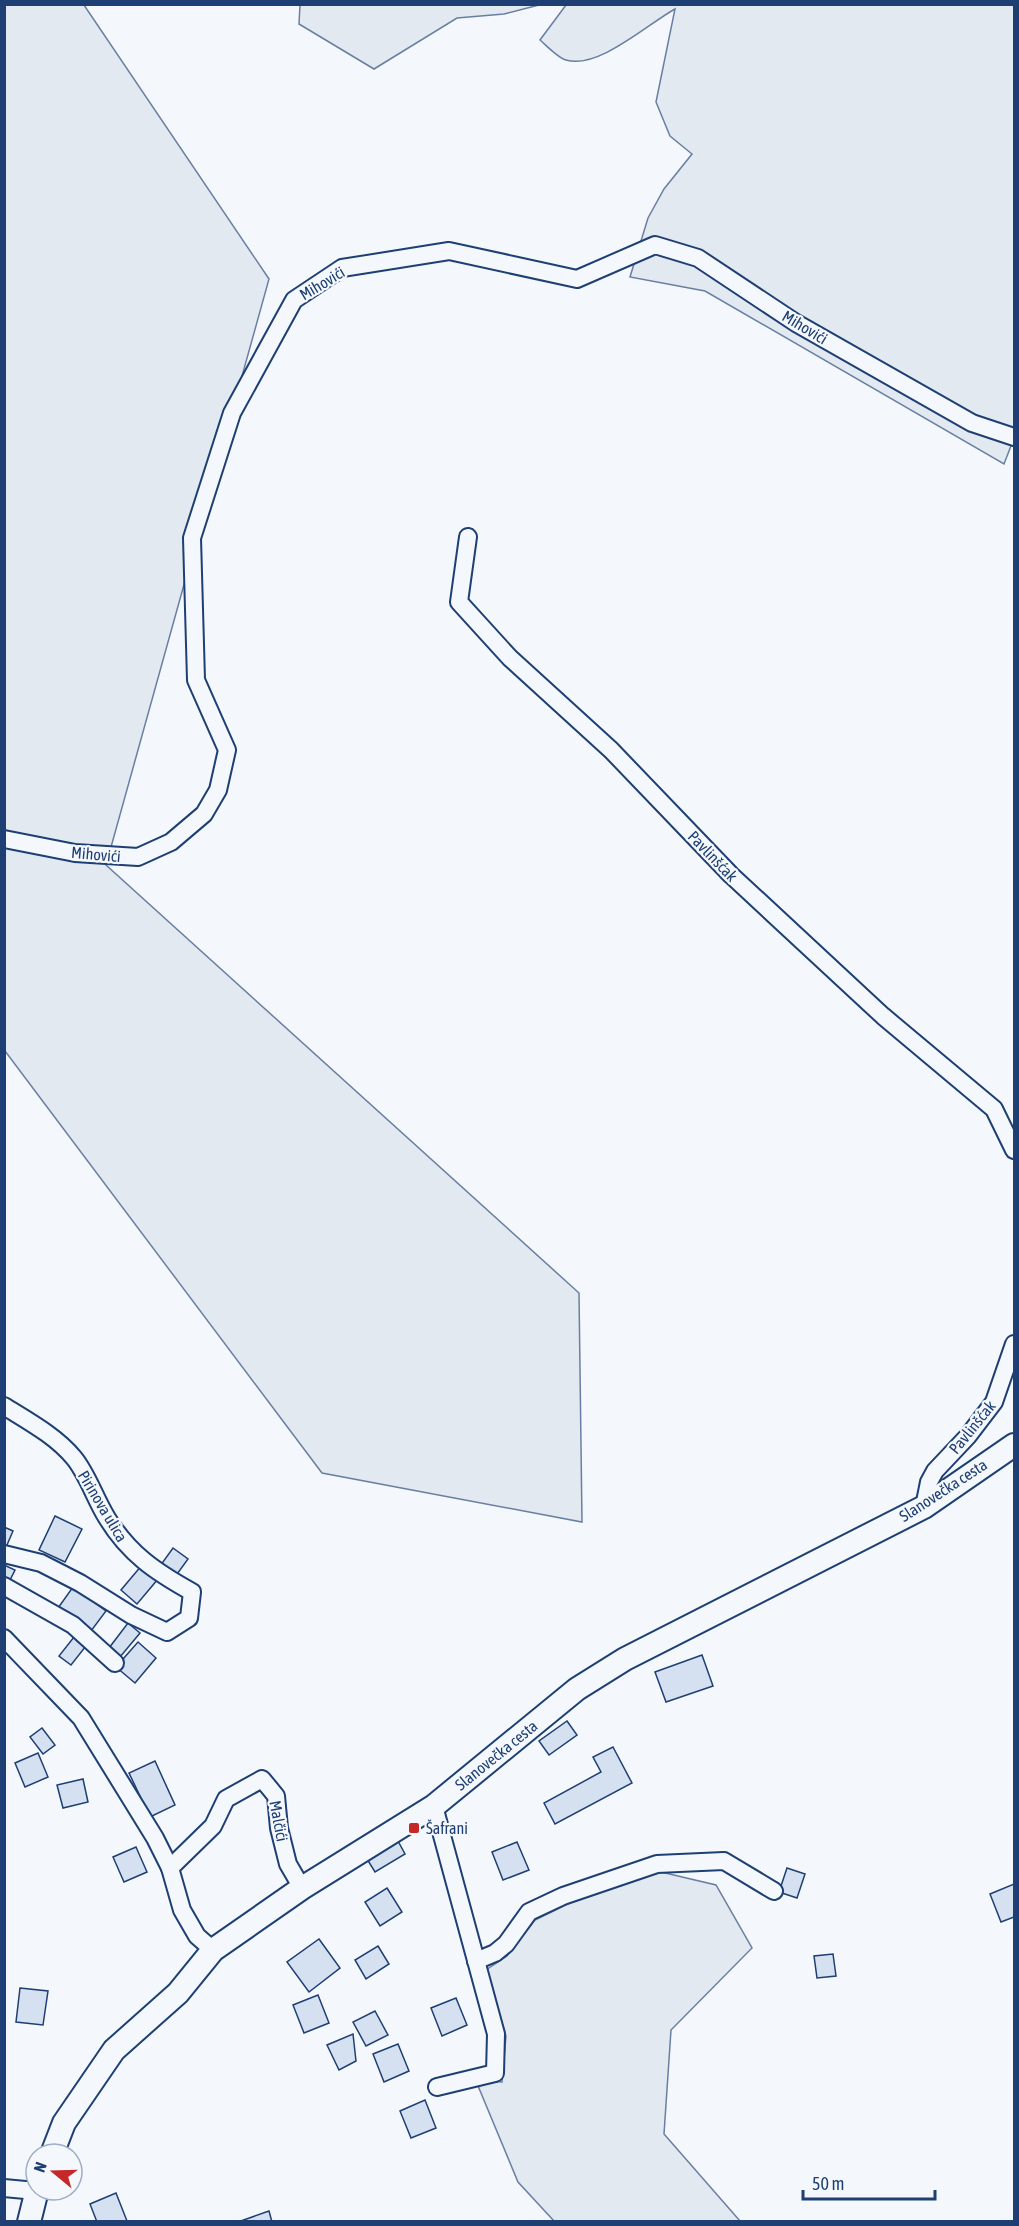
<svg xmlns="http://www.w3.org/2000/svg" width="1019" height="2226" viewBox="0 0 1019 2226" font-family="'Asap Condensed',sans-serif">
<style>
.green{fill:#e3e9f0;stroke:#687fa3;stroke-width:1.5}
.building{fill:#d5e0f0;stroke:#1d3f73;stroke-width:1.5}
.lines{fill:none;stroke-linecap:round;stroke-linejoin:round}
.street-casing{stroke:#1d3f73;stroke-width:20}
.secondary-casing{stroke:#1d3f73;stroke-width:26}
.street{stroke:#f4f7fb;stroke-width:16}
.secondary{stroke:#f4f7fb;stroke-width:22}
.poi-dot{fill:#c62828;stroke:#f4f7fb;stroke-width:2}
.labels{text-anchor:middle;stroke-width:4.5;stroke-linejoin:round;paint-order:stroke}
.street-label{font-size:16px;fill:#1d3f73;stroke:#f4f7fb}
.poi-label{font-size:16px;fill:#1d3f73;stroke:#f4f7fb;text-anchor:start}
</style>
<rect width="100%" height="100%" fill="#f4f7fb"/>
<g class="green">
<path d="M5,5H84L269,279L106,865L579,1293L582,1522L322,1473L5,1051Z"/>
<path d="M300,5V4L539,5L504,14L457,18L374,69L299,24Z"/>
<path d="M566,5H1014V438L1004,464L705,291L630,277L648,218L664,189L692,154L670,136L656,102L675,9C649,23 598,70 566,60C558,58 547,46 540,40Z"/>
<path d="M661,1872L716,1885L752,1948L671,2030L664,2134L740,2221H554L518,2182L476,2081L502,2082L506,2036L486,1970L507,1956L535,1920L594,1891Z"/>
</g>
<g class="building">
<path d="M55,1516L82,1529L65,1562L39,1550Z"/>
<path d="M4,1527L13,1531L4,1552Z"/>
<path d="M173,1548L188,1559L175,1577L160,1566Z"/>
<path d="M4,1565L15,1570L8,1584L4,1582Z"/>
<path d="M142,1565L158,1579L137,1604L121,1590Z"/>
<path d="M73,1587L106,1611L91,1631L58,1608Z"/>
<path d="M128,1623L140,1633L120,1657L109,1648Z"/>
<path d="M74,1637L86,1646L71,1665L59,1656Z"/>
<path d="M138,1642L156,1658L135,1683L116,1667Z"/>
<path d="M702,1655L713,1686L666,1702L655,1672Z"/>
<path d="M567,1721L577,1735L549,1755L539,1741Z"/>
<path d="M42,1728L55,1745L43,1754L30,1737Z"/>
<path d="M613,1747L632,1783L555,1824L544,1803L601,1772L593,1757Z"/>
<path d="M38,1753L48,1777L25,1787L15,1763Z"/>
<path d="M155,1761L175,1805L150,1817L129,1773Z"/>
<path d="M83,1779L88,1802L63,1808L57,1785Z"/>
<path d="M398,1841L405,1854L375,1872L367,1859Z"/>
<path d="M517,1842L529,1870L503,1880L492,1852Z"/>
<path d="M136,1847L147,1872L124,1882L113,1857Z"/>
<path d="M787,1868L805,1874L797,1898L779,1892Z"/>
<path d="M1014,1884V1917L1001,1922L990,1894Z"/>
<path d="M387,1888L402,1912L380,1926L365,1902Z"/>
<path d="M319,1939L340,1968L309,1992L287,1962Z"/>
<path d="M378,1946L389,1964L366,1979L355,1960Z"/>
<path d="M833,1954L836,1976L817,1978L814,1956Z"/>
<path d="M20,1988L48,1991L43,2025L16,2022Z"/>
<path d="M318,1995L329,2023L304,2033L293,2005Z"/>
<path d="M456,1998L467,2025L442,2036L431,2008Z"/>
<path d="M375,2011L388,2035L366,2046L353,2022Z"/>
<path d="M353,2034L356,2061L339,2070L327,2045Z"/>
<path d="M398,2044L409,2071L384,2082L373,2054Z"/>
<path d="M425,2100L436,2128L411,2138L400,2111Z"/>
<path d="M116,2193L127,2221L97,2222L90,2204Z"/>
<path d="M269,2211L272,2222H238Z"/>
</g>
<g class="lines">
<defs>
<g id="street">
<path d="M468,537L459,602L510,658L611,750L731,875L883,1016L994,1109L1014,1150"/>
<path d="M4,839L75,853L138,857L171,842L204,814L218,790L227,750L196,680L192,538L232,413L294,300L342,268L449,251L577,279L655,245L698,258L796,323L972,423L1014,437"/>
<path d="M4,1406C28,1421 56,1436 74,1458C88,1475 95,1499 107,1518C129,1554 156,1572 192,1592L189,1618L167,1632L131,1615L80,1583L41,1563L4,1554"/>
<path d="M924,1507L929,1482L935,1471L968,1436L994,1402L1014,1344"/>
<path d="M4,1586L73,1625L115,1663"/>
<path d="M4,1638L81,1718L155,1838L170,1868L182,1910L197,1936L213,1950"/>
<path d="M434,1806L496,2034L495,2073L437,2087"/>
<path d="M170,1868L213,1826L226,1799L262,1779L276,1796L279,1828L288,1864L302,1888"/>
<path d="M476,1961L495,1953L506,1944L529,1912L563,1896L657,1864L724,1861L774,1891"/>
<path d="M4,2188L36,2191"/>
</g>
<g id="secondary">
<path d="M52,2154L64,2123L114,2050L178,1993L213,1950L302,1888L434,1806L577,1689L625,1659L924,1507L1014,1445"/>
<path d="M29,2222L37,2190"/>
</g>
</defs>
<use href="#street" class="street-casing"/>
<use href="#secondary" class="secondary-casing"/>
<use href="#street" class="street"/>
<use href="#secondary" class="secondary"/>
</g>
<rect class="poi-dot" x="408" y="1822" width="12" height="12" rx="3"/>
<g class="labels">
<g class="street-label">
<text transform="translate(322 283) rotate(-31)" y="6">Mihovići</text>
<text transform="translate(805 327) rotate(31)" y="6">Mihovići</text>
<text transform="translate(96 854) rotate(5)" y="6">Mihovići</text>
<text transform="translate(713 856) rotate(46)" y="6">Pavlinšćak</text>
<text transform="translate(972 1427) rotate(-51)" y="6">Pavlinšćak</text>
<text transform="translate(943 1490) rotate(-33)" y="6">Slanovečka cesta</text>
<text transform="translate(103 1506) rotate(59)" y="6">Pirinova ulica</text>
<text transform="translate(496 1755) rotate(-39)" y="6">Slanovečka cesta</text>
<text transform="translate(279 1821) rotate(79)" y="6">Malčići</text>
</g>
<g class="poi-label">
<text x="426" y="1834">Šafrani</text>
</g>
</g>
<rect width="1019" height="2226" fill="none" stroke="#1d3f73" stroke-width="12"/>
<g transform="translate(54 2172) rotate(289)"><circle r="28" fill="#f4f7fb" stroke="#9eadc5" stroke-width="1.5"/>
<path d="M0-4.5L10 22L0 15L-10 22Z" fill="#c62828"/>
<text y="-9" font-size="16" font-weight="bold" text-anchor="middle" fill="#1d3f73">N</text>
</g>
<path d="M803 2190v9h132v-9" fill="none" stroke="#1d3f73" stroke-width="3"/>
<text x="812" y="2190" font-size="18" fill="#1d3f73" stroke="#f4f7fb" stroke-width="4.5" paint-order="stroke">50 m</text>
</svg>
